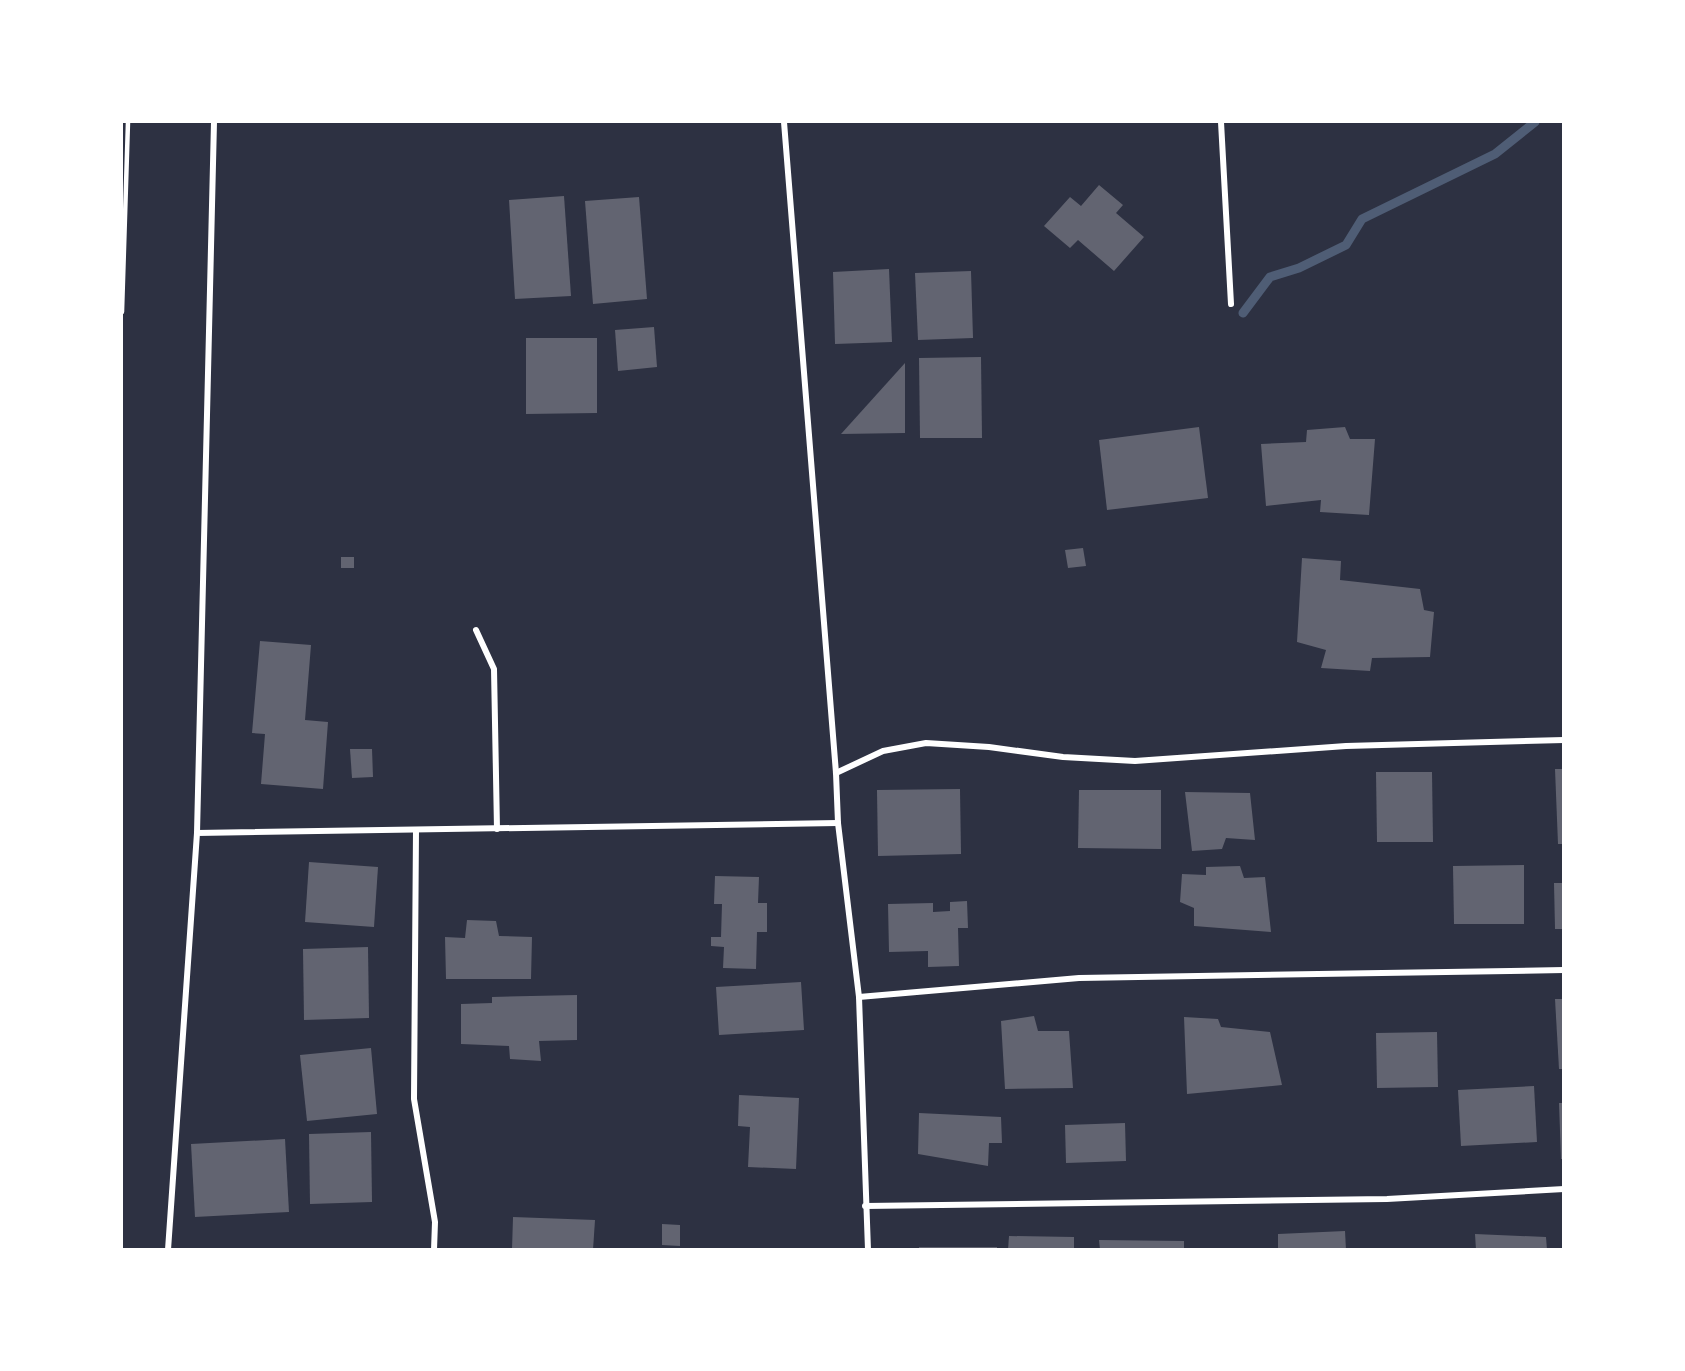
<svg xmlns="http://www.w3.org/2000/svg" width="1685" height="1371" viewBox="0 0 1685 1371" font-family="Helvetica,sans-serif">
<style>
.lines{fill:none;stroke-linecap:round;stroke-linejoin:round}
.stream{stroke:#4f5d75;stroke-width:9}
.building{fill:#626471}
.service{stroke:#fff;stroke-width:4.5}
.minor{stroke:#fff;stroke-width:6}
</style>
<rect width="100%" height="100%" fill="#2d3142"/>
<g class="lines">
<path class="stream" d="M1243,313L1270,277L1299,268L1346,245L1362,219L1495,154L1535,122"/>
</g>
<g class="building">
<path d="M1099,185L1123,205L1116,213L1144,237L1114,271L1078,240L1070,248L1044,226L1070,197L1081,206Z"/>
<path d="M564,196L571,296L515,299L509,200Z"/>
<path d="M639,197L647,299L593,304L585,201Z"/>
<path d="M889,269L892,342L835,344L833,272Z"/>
<path d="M971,271L973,338L918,340L915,273Z"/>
<path d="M654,327L657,367L618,371L615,330Z"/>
<path d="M526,338H597V413L526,414Z"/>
<path d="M981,357L982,438H920L919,358Z"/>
<path d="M905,363V433L841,434Z"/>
<path d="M1199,427L1208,498L1107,510L1099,440Z"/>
<path d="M1345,427L1350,439H1375L1369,515L1320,512L1321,500L1266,506L1261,444L1306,442L1307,430Z"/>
<path d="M1083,548L1086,566L1068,568L1065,550Z"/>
<rect x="341" y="557" width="13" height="11"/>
<path d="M1302,558L1341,561L1340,580L1420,589L1424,610L1434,612L1430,657L1372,658L1370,671L1321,668L1326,650L1297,642Z"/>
<path d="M260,641L311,645L305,720L328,722L323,789L261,784L265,734L252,733Z"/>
<path d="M350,749H372L373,777L352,778Z"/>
<path d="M1555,769H1564V844H1558Z"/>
<path d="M1376,772H1432L1433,842H1377Z"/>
<path d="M960,789L961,854L878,856L877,790Z"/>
<path d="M1079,790H1161V849L1078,848Z"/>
<path d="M1185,792L1250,793L1255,840L1226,838L1222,849L1192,851Z"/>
<path d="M309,862L378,867L374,927L305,922Z"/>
<path d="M1524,865V924H1454L1453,866Z"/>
<path d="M1240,866L1244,878L1265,877L1271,932L1194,926V908L1180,902L1182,874L1206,875V867Z"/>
<path d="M715,876L759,877L758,903H767V932H757L756,969L723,968L724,947L711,946V937H721L722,904H714Z"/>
<path d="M1554,883H1564V929H1555Z"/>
<path d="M967,901L968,928H958L959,966L928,967V951L889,952L888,904L933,903V912L950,911V902Z"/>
<path d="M467,920L496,921L499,936L532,937L531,979H446L445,937L465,938Z"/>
<path d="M368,947L369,1018L304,1020L303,949Z"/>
<path d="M801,982L804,1030L719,1035L716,987Z"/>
<path d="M577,995V1040L539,1041L541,1061L510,1059L509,1046L461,1044V1004L492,1003V997Z"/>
<path d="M1555,999H1564V1069H1559Z"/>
<path d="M1034,1016L1038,1031H1069L1073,1088L1005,1089L1001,1021Z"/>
<path d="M1184,1017L1218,1019L1221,1027L1270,1032L1282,1085L1187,1094Z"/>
<path d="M1437,1032L1438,1087L1377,1088L1376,1033Z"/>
<path d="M371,1048L377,1114L307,1121L300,1055Z"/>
<path d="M1534,1086L1537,1142L1461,1146L1458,1090Z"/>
<path d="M739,1095L799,1098L796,1169L748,1167L750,1127L738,1126Z"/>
<path d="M1559,1103H1564V1159H1561Z"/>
<path d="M919,1113L1001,1117L1002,1143H989L988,1166L918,1154Z"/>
<path d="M1125,1123L1126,1161L1066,1163L1065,1125Z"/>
<path d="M371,1132L372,1202L310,1204L309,1134Z"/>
<path d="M285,1139L289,1212L195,1217L191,1144Z"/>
<path d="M513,1217L595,1220L593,1250H512Z"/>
<path d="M662,1224L680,1225V1246L662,1245Z"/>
<path d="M1345,1231L1346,1250H1278V1234Z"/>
<path d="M1475,1234L1546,1237L1547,1250H1476Z"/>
<path d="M1009,1236L1074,1237V1250H1008Z"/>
<path d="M1099,1240L1184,1241V1250H1100Z"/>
<rect x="919" y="1247" width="78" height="3"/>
</g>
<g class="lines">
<path class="service" d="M122,312L128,122"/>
<g class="minor">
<path d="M784,122L836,773L838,823L859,997L868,1250"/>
<path d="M1221,122L1231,304"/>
<path d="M476,630L494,669L497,829"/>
<path d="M836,773L883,751L926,743L989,747L1063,757L1135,761L1346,746L1564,740"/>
<path d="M416,830L414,1099L435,1222L434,1250"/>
<path d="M197,833L214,122"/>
<path d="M859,997L1079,978L1564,970"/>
<path d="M865,1206L1387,1199L1564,1189"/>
<path d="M168,1250L197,833L838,823"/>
</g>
</g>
<rect width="1685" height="1371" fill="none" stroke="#ffffff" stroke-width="246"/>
</svg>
